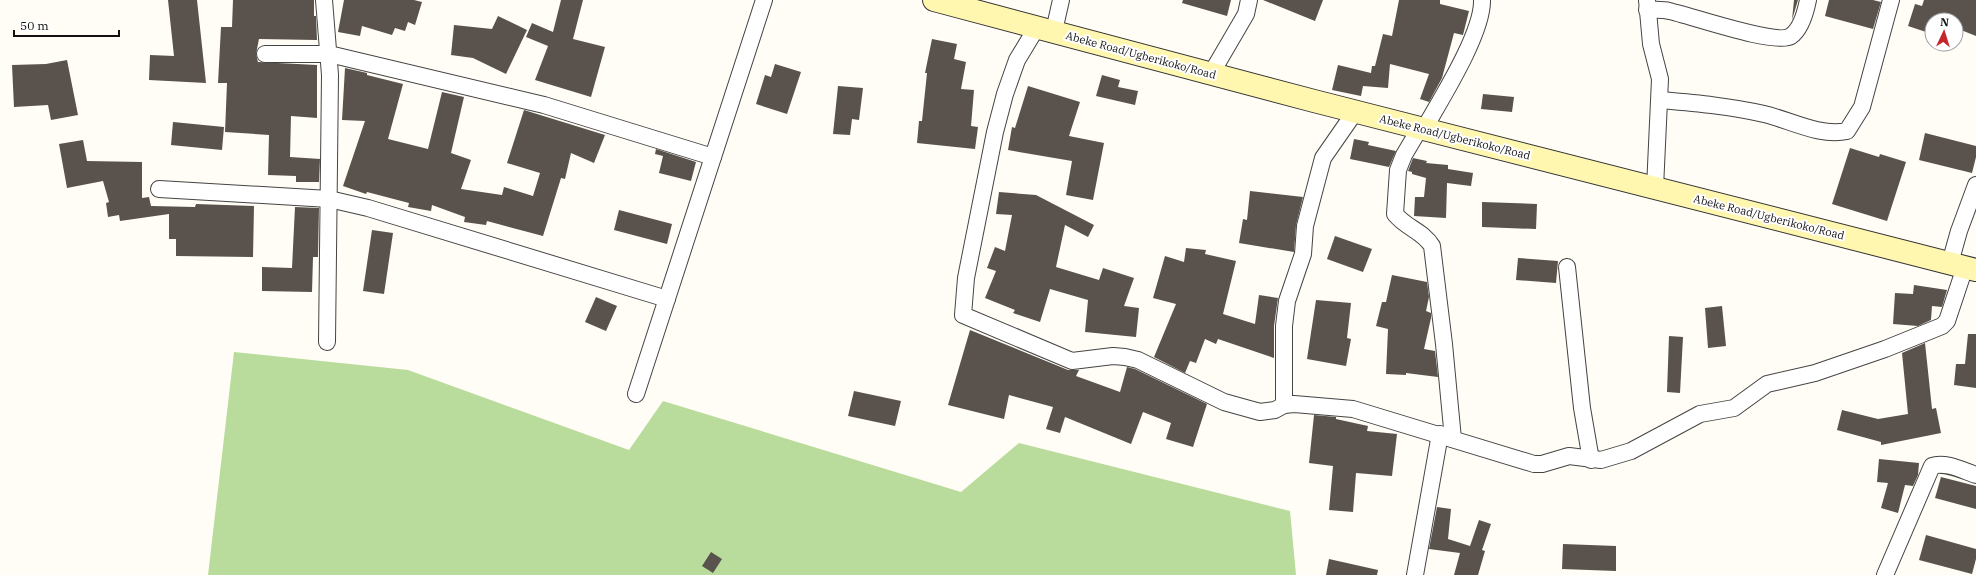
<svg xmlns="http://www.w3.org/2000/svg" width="1976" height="575" viewBox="0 0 1976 575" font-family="'IBM Plex Serif',serif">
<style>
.forest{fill:#b9dc9c}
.building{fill:#5a524d}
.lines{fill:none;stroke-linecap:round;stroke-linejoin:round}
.street-casing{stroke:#444;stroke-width:18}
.secondary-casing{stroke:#333;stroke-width:24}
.street{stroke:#fff;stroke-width:16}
.secondary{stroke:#fff6b0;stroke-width:22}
.labels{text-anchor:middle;stroke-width:4;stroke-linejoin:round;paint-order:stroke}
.street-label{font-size:11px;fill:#111;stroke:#fff}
</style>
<rect width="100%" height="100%" fill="#fffdf5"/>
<path class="forest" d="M234,352L408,370L629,450L663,401L961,492L1019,443L1290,511L1296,575H208Z"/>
<g class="building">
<path d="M168,0H197L206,83L149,80L150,55L174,56Z"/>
<path d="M233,0H314V16H316L317,40L259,39L256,54L258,62L317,65V118L291,116L290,157L320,159L319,182H296V176L268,175L269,135L225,132L227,83H218L221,27H232Z"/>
<path d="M344,0H414L422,2L415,25L408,22L405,31L395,28L392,35L362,26L360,36L338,32Z"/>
<path d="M561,0H583L573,39L605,47L591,97L535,80L548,46L526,37L532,23L553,32Z"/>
<path d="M1183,0H1231L1227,16L1182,3Z"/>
<path d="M1263,0H1323L1315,21Z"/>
<path d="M1399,0H1440V4L1469,11L1463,35L1454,33L1442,78L1429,102L1420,99L1429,74L1390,64L1388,88L1363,86L1361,96L1332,90L1338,65L1371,73L1372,66H1375L1383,34L1392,36Z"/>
<path d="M1794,0H1798L1792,20Z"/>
<path d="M1829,0H1873L1881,2L1873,29L1825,16Z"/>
<path d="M1924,0H1976V36L1956,28V20H1932V34L1908,26L1915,4L1922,6Z"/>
<path d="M498,16L527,30L506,74L473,58L451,55L454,25L492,29Z"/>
<path d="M932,39L957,44L954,59L966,62L961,89L974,90L971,126L978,127L975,149L917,143L919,121H922L927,73H925Z"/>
<path d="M67,60L78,115L51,120L48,105L14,107L12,65L46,64Z"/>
<path d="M775,64L801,72L787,114L756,104L765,75L771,77Z"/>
<path d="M345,68L367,73V75L403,84L388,139L428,149L442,92L464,97L451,153L471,160L461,189L502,195L504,187L533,196L540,173L507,163L524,110L605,135L594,163L571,153L565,179L561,178L543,236L487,221L486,225L464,222L465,217L432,205L431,211L408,207L409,203L367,192L366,194L343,186L365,121L342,120Z"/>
<path d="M1102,75L1120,80L1118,87L1138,91L1135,105L1096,96Z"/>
<path d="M838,86L863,88L859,120L852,119L850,135L833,134Z"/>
<path d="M1028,86L1080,102L1069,136L1104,143L1093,200L1066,195L1072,161L1008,150L1012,127L1015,128Z"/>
<path d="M1483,94L1514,97L1512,112L1481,109Z"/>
<path d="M173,122L224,127L222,150L171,145Z"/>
<path d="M1925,133L1976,146V157L1972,173L1919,160Z"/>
<path d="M1354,139L1369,142L1368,145L1396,151L1389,167L1350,159Z"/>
<path d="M83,140L87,161L142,162V198L149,197L151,206L195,207L196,204L254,206L253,257L176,256V239H169V214L120,221L119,215L108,217L106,203L109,202L103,181L67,188L59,144Z"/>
<path d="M1850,148L1879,157L1880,154L1906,162L1887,221L1832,204Z"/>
<path d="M656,149L696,162L691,181L659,173L663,156L655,154Z"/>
<path d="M1413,158L1427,161L1426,163L1448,165V169L1473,173L1471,186L1447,183L1446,218L1414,216L1415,197H1424L1426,178L1412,174V172L1408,171Z"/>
<path d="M1250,191L1303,197L1296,225L1294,252L1239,243L1243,219L1247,220Z"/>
<path d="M999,192L1036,195L1094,225L1088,237L1065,225L1056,267L1099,280L1103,268L1134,278L1124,306L1139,308L1136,337L1085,332L1088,300L1050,289L1040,322L1013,313L1015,310L985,298L996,271L987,268L995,247L1005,251L1012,215L996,214Z"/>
<path d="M1482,202L1537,204L1536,229L1482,227Z"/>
<path d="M295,207L319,208L318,257H313L312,292L262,291V267L292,268Z"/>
<path d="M619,210L672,224L667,244L614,230Z"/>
<path d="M372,230L393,233L384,294L363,291Z"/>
<path d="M1335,236L1372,249L1363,272L1327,259Z"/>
<path d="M1186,248L1206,250L1205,254L1236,261L1223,314L1255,324L1259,295L1278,298L1274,326V358L1218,339L1216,344L1205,339L1196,363L1190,361L1185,373L1154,357L1176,304L1153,298L1165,256L1184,262Z"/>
<path d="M1518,258L1558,261L1556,283L1516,280Z"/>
<path d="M1392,275L1427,282L1429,297L1426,311L1431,313V318L1424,349L1435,351L1438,377L1406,373V375L1386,374L1388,329L1376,326L1382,302H1386Z"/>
<path d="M1914,285L1947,290L1942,307L1932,306L1931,320L1918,326L1893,324L1895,293L1913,294Z"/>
<path d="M596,297L617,306L606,331L585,322Z"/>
<path d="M1316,300L1351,303L1347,338L1351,339L1346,366L1307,359Z"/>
<path d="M1722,306L1726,346L1708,348L1705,308Z"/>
<path d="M970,330L1068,370H1079L1076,376L1120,392L1127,367L1135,369L1207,404L1193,447L1166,439L1171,423L1143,412L1131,444L1065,417L1060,433L1046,429L1053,407L1009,395L1004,419L948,405Z"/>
<path d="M1968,334H1976V388L1954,385L1956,364H1965Z"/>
<path d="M1669,336L1683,337L1680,393L1667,392Z"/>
<path d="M1925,343L1932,409L1936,408L1941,433L1881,445V442L1837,430L1842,410L1878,419L1908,414L1902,353Z"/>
<path d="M854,391L901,401L895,426L848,416Z"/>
<path d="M1314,415L1336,417V419L1368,426L1367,431L1397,434L1392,476L1356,473L1353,512L1329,510L1333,466L1309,463Z"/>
<path d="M1879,459L1919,463L1918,475L1913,486L1905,485L1898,513L1881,508L1888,483L1877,482Z"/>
<path d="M1941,477L1976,486V509L1935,498Z"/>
<path d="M1437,507L1451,509L1448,539L1470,546L1479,520L1491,524L1482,550L1485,551L1478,575H1454L1460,553L1429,549Z"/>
<path d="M1926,535L1976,549V559L1972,574L1919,560Z"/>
<path d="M1563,544L1616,546V571L1562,569Z"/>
<path d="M711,552L722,559L713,573L702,566Z"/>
<path d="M1329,559L1378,570L1377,575H1326Z"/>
</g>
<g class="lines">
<defs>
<g id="street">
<path d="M324,0L330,75L327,342"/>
<path d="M1647,0L1651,44L1660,79L1655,188"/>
<path d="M1647,10C1654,10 1662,9 1669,11C1689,15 1776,46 1791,36C1801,29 1806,10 1808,0"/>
<path d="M1037,27L1017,60L1005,94L995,132L966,278L963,315L1072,361L1113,356L1125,357L1138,360L1224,402L1260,412L1275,410L1284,405"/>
<path d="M1054,31L1061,0"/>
<path d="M265,54H329L544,105L713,157"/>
<path d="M1211,74L1246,14L1249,0"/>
<path d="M1660,100C1694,103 1730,106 1764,114C1790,120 1820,137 1847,131L1862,107L1891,0"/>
<path d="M1355,112L1323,158L1305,226L1303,254L1287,301L1284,326V405L1294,404L1353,409L1534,464H1542L1569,456L1601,460L1631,451L1700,414L1734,408L1767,384L1815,373L1885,349L1942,326L1947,321L1965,267"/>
<path d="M1420,128L1404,155L1398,170L1395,214C1406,228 1423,231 1432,246L1444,344L1453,439"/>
<path d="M1424,129C1441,99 1483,33 1482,0"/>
<path d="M159,189L329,199L368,208L667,299"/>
<path d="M1950,263L1959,231L1976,185"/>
<path d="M1567,267L1582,408L1591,460"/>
<path d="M636,394L764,0"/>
<path d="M1415,575L1440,434"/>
<path d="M1885,575L1932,466C1945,461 1964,471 1976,475"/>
</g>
<path id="secondary" d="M934,0L1314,101L1976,270"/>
</defs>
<use href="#street" class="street-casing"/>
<use href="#secondary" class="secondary-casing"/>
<use href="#street" class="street"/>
<use href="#secondary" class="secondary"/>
</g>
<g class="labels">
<g class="street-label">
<text transform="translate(1141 55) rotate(15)" y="4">Abeke Road/Ugberikoko/Road</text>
<text transform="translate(1455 137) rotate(14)" y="4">Abeke Road/Ugberikoko/Road</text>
<text transform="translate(1769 217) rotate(14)" y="4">Abeke Road/Ugberikoko/Road</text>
</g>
</g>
<g transform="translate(1944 32) rotate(4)"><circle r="19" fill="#ffffff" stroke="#a0a0a0"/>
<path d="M0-3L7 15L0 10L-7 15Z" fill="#c4262e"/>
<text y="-6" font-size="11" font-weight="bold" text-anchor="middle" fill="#111111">N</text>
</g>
<path d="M14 30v6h105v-6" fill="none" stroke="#111111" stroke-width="2"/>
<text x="20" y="30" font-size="12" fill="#111111" stroke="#ffffff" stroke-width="3" paint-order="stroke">50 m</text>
</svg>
